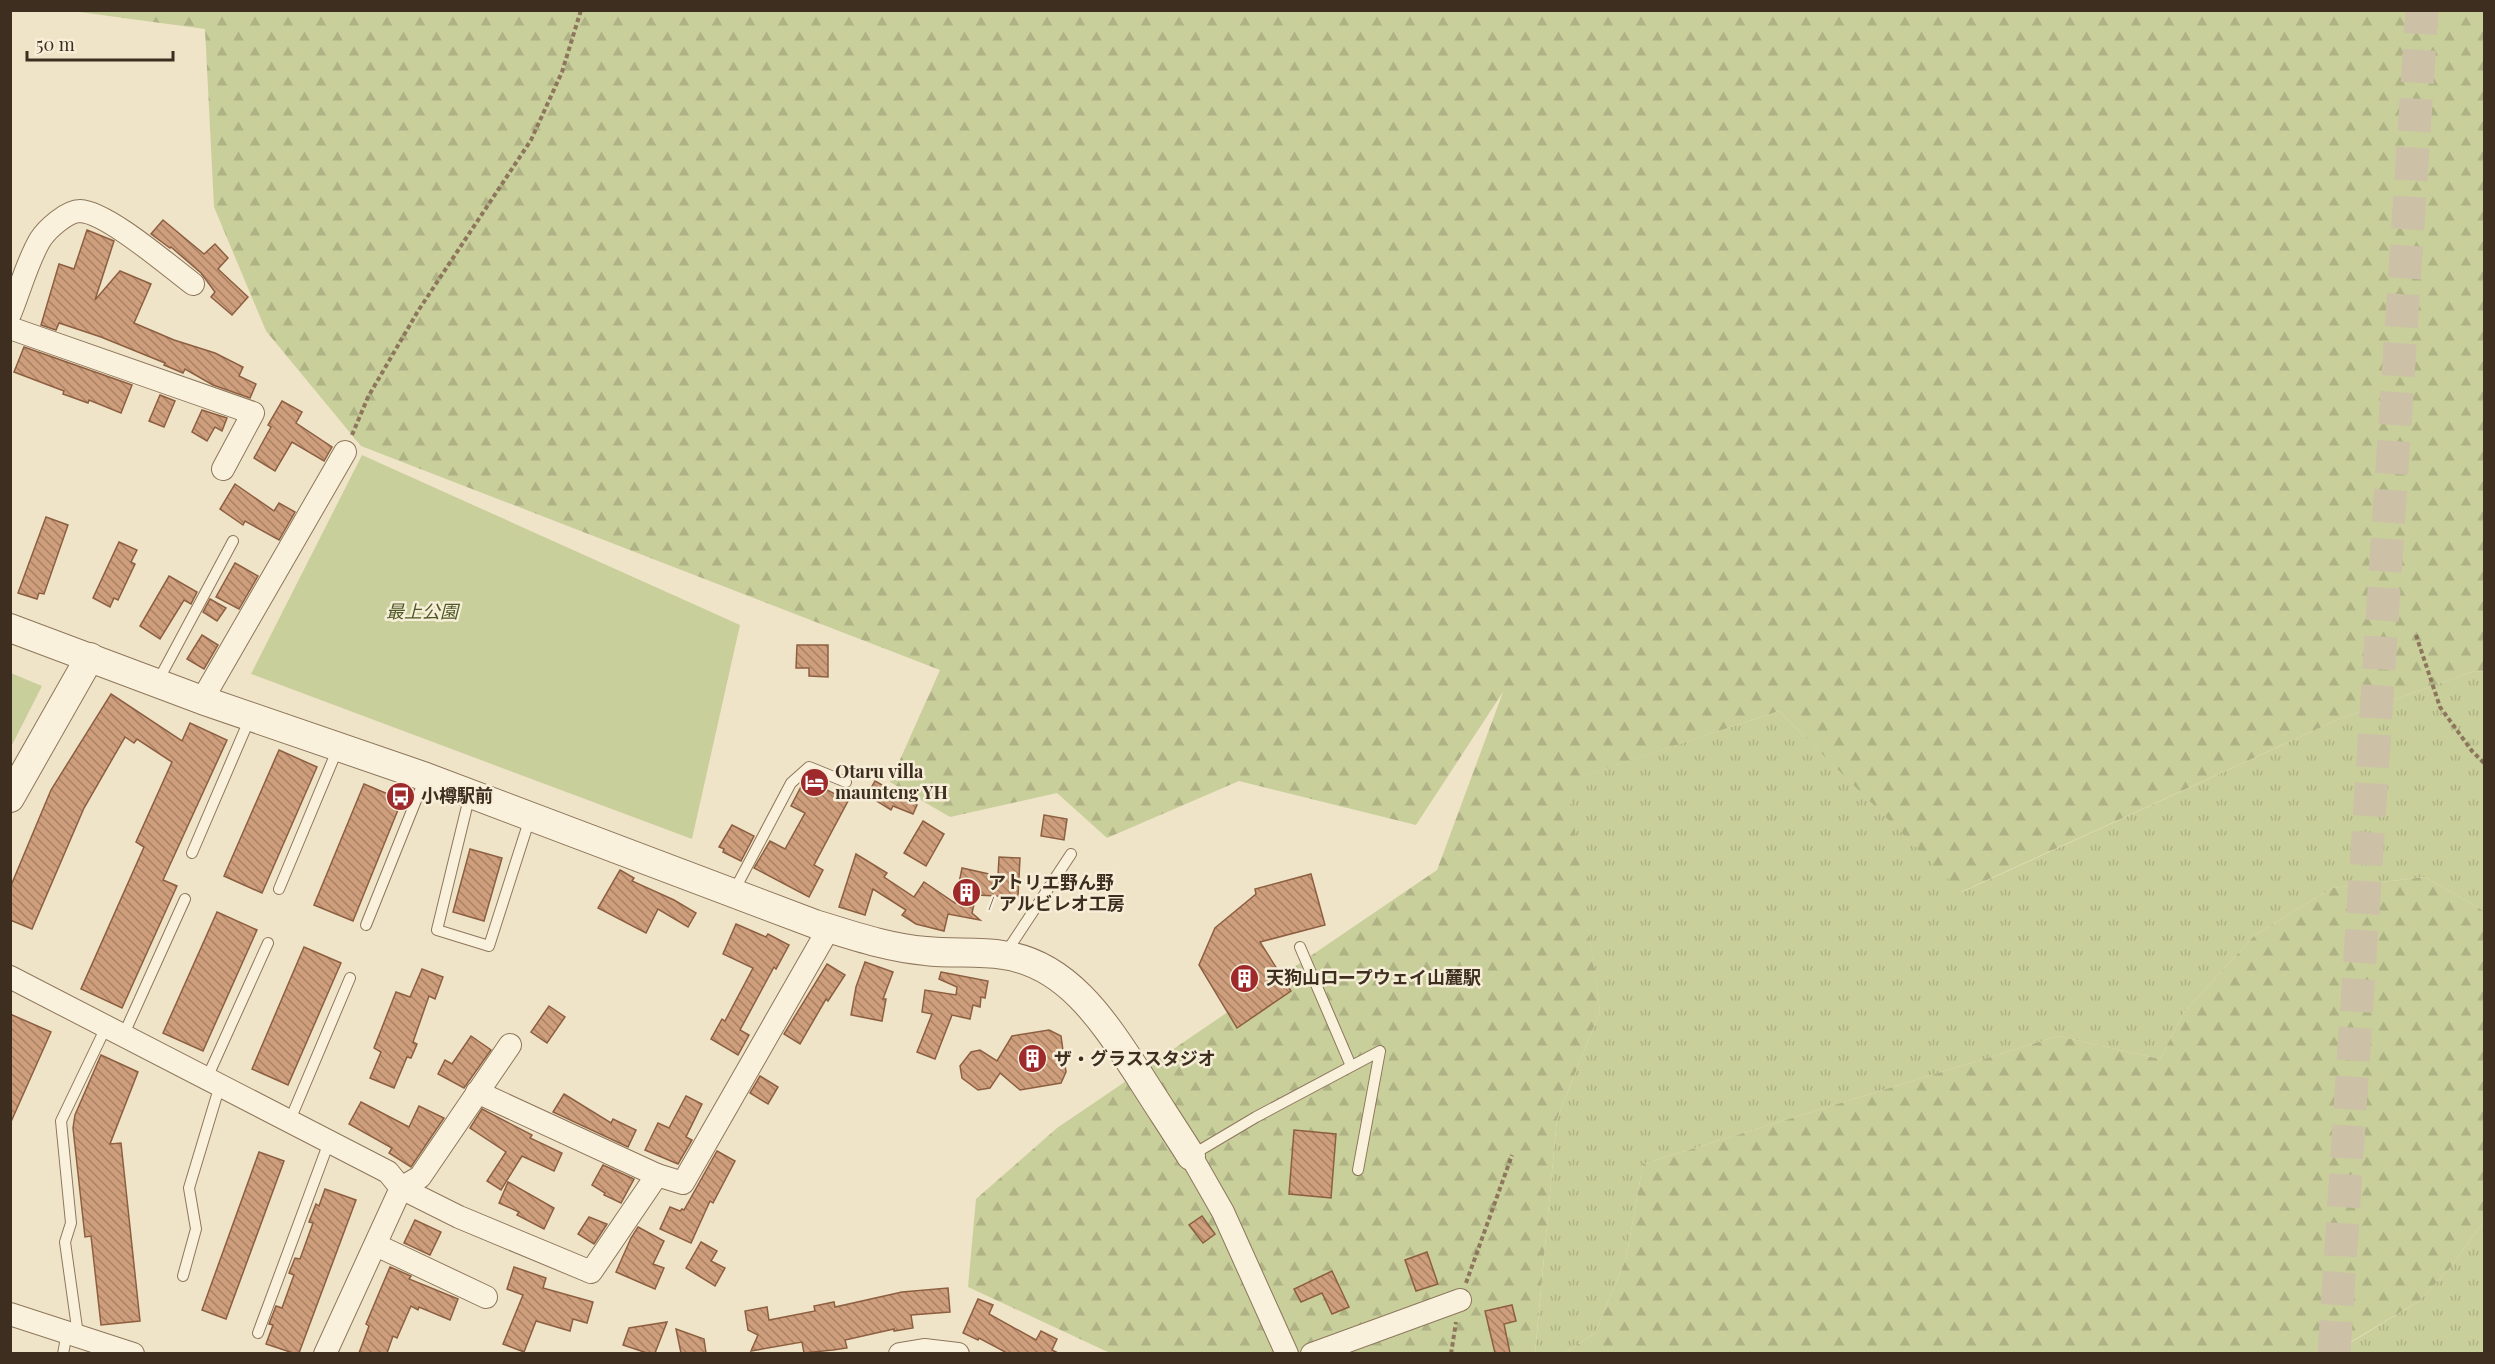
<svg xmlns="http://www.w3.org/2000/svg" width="2495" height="1364" viewBox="0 0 2495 1364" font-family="'Playfair Display','Noto Sans JP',serif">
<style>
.grass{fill:url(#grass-tufts)}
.forest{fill:url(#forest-firs)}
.green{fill:#c9cf9b}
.building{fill:url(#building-back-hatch);stroke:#8d5f41;stroke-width:1.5}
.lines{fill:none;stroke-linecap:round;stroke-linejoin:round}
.motorway-tunnel{stroke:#ccc0a6;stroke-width:33;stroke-dasharray:33 16;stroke-linecap:butt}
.service-casing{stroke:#8d765c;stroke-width:12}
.minor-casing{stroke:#8d765c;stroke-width:24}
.tertiary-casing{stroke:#8d765c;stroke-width:30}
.path{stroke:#8d765c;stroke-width:4;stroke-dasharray:4.5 3;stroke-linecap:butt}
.service{stroke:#faf1dc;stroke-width:10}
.minor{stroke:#faf1dc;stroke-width:22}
.tertiary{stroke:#faf1dc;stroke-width:28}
.labels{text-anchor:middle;stroke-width:5;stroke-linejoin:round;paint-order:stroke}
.park-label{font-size:18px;font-style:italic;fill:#4d5a26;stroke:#f7eed8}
.poi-label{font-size:18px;font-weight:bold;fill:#3d2e20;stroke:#f7eed8;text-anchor:start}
</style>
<defs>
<pattern id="grass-tufts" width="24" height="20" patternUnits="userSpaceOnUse" patternTransform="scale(1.5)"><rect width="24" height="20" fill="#c9cf9b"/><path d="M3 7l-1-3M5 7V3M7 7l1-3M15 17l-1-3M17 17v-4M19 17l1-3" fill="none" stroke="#aeb285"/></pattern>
<pattern id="forest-firs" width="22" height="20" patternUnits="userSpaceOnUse" patternTransform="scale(1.5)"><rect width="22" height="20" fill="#c9cf9b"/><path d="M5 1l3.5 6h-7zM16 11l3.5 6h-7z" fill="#aeb285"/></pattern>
<pattern id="building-back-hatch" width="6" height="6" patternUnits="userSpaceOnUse" patternTransform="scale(1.5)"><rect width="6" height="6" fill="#cf9f7d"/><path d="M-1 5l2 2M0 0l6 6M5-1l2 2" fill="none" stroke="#a98266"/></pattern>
</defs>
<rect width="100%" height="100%" fill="#f0e4c8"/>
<g class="grass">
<path d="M2475,671L2484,672V911L2425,877L2332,888L2255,935L2184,1012L2160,1059L2058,1036L1643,1164L1626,1259L1595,1333L1565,1353L1535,1354L1557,1119L1600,1011L1567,781L1779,711L1962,892L2339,719Z"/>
<path d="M2484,1221V1353L2332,1354L2419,1301L2450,1268Z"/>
</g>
<g class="forest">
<path d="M72,11H2484V672L2475,671L2339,719L1961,892L1779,711L1568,781L1600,1011L1557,1119L1535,1353H1110L968,1287L976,1199L1057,1128L1437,870L1503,692L1416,825L1239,781L1107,838L1057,793L950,817L890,782L940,670L361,446L266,331L214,207L205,29Z"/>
<path d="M2425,877L2484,911V1221L2450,1268L2419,1301L2332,1353H1565L1595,1333L1626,1259L1643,1164L2058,1036L2160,1059L2184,1012L2255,935L2332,888Z"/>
</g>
<g class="green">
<path d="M362,455L740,625L692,839L251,674Z"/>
<path d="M11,673L42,686L11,747Z"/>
</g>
<g class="building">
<path d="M163,220L204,254L215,244L228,258L218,269L248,297L232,315L211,297L215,292L201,273L171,247L170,248L151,234Z"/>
<path d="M87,230L114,241L95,300L120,271L151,284L134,323L174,340L215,353L243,367L239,376L256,384L250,398L213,385L185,369L183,373L164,365L165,363L101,337L59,323L56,330L41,325L59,264L74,269Z"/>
<path d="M24,347L132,385L121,413L89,400L88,403L63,394L64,391L14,372Z"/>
<path d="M160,395L175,401L164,427L149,421Z"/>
<path d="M282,401L302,412L296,423L332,447L324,461L292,442L275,471L254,458L271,427L268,425Z"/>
<path d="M202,410L227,418L222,431L215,427L207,441L192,432Z"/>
<path d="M235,484L274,511L279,503L295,512L279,540L245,521L243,525L220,509Z"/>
<path d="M46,517L68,525L44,594L39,593L37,599L18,593Z"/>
<path d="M119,542L137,550L131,562L135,564L118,600L114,598L110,607L93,598Z"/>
<path d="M235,563L258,576L239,609L216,597Z"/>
<path d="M169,576L197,592L191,604L184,600L160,639L140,626Z"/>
<path d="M210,599L226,608L217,621L203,612Z"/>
<path d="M202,635L218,645L204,669L187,659Z"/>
<path d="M797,645H828V677L809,676V668H796Z"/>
<path d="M111,694L182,741L190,723L227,740L163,880L177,886L122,1008L81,989L144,847L136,842L172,762L137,739L134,743L125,737L84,808L32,929L10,920V888L51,790Z"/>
<path d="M279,750L317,767L262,893L224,876Z"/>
<path d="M804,781L819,789L820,786L848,801L814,865L823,870L809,897L754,868L770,841L785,849L805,813L791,806Z"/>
<path d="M875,781L917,805L913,814L893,806L891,810L867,795Z"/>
<path d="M364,784L402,800L353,921L314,905Z"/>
<path d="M1044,815L1067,819L1064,840L1041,836Z"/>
<path d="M923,821L944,834L926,866L904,853Z"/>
<path d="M732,825L754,836L741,861L723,852L724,849L719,847Z"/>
<path d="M470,849L502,858L484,921L453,912Z"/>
<path d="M856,854L887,873L884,877L914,897L924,882L955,903L962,868L998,876L999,857L1020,858L1018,897L976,895L972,913L980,920L948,914L944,931L916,924L902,915L906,910L873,889L865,915L839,907Z"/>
<path d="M620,870L634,878L632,881L674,900L696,913L688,927L658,909L646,933L598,908Z"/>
<path d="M1311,874L1325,925L1260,942L1291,991L1237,1028L1199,965L1215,928L1256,894L1255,889Z"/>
<path d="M217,912L257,930L203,1051L163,1033Z"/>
<path d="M736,924L766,937L768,934L789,945L776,969L774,967L740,1030L749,1035L738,1055L711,1039L722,1019L725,1021L753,968L723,954Z"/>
<path d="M304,947L341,963L288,1085L252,1069Z"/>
<path d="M865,962L893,972L883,999H886L882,1021L851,1015L856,987Z"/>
<path d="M827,964L845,975L828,1001L826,999L800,1044L784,1034Z"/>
<path d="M422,969L443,977L435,999L429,996L413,1042L417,1044L411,1058L407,1057L394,1088L370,1078L381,1052L374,1048L396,992L410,997Z"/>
<path d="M941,972L988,981L985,998L981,997L980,1007L973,1005L970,1019L952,1015L935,1059L917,1052L932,1014L922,1012L925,990L956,995L957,987L939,979Z"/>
<path d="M549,1006L565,1017L547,1043L531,1032Z"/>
<path d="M10,1014L51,1032L10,1124Z"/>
<path d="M1049,1030L1061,1036L1066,1072L1061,1083L1020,1090L1000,1073L990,1088L978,1090L962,1078L960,1066L971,1052L980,1050L997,1061L1012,1036Z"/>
<path d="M471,1036L491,1050L464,1088L438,1074L445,1060L452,1064Z"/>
<path d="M101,1055L138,1072L110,1144L121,1143L140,1321L101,1325L91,1236L85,1237L73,1128L75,1115Z"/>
<path d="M760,1076L778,1087L768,1104L750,1093Z"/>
<path d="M564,1094L611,1123L613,1119L636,1130L628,1147L553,1112Z"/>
<path d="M686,1096L702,1104L686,1137L692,1140L678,1164L645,1150L658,1123L669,1128Z"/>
<path d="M361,1102L409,1127L419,1106L444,1118L411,1167L389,1153L392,1148L349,1124Z"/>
<path d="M482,1109L532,1135L530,1138L562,1153L554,1171L522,1156L501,1190L487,1181L506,1152L470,1128Z"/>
<path d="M1294,1130L1336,1134L1331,1198L1289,1194Z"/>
<path d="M717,1151L735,1161L713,1203L710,1201L691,1243L660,1229L670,1207L680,1211L682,1209L684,1210Z"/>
<path d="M259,1152L284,1161L226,1319L202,1310Z"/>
<path d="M603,1165L634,1179L621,1203L604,1195L605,1193L592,1185Z"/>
<path d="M508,1182L554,1208L544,1229L517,1215L519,1212L499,1203Z"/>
<path d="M325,1189L356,1200L299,1353H293L266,1344L273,1325L269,1324L276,1306L282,1308L294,1275L289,1273L295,1258L300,1259L313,1223L309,1222L316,1204L319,1206Z"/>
<path d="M1202,1216L1215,1234L1203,1243L1189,1225Z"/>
<path d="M589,1217L607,1224L594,1244L578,1234Z"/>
<path d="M415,1220L441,1232L430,1255L404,1243Z"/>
<path d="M638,1227L664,1241L653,1264L664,1268L655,1289L616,1272L631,1238Z"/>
<path d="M701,1242L717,1251L711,1261L725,1268L715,1286L686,1268Z"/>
<path d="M1427,1252L1438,1284L1416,1291L1405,1260Z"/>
<path d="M390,1267L411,1276L409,1279L458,1299L450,1320L419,1307L418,1310L411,1306L397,1338L393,1336L387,1353H359L369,1326L366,1324Z"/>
<path d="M514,1267L546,1278L543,1288L593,1302L587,1323L573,1319L570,1331L536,1321L524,1352L503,1344L523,1295L507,1289Z"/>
<path d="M1332,1271L1349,1307L1332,1314L1322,1293L1301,1302L1294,1289Z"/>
<path d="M948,1288L950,1312L911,1315L913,1328L894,1331V1329L845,1340L847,1348L833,1350L804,1353L802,1342L751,1351L758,1335L748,1330L745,1311L767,1307L769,1320L815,1311L814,1306L834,1302L835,1307L902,1292Z"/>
<path d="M978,1299L993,1305L989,1314L1036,1340L1041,1331L1057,1339L1052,1350L1058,1353H1007L979,1338L978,1340L963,1333Z"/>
<path d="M1512,1305L1516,1321L1504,1324L1510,1353H1495L1485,1311Z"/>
<path d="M667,1322L655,1353H647L623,1345L629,1328Z"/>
<path d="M676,1329L704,1339L706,1353H681Z"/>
</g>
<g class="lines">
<path class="motorway-tunnel" d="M2334,1354L2422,10"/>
<defs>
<g id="service">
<path d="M158,681L233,541"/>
<path d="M470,794L437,930L489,946L530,818"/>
<path d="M192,853L250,718"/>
<path d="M279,889L338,748"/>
<path d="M734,891L791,783L809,767L846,782"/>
<path d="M366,925L425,778"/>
<path d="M1300,947L1351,1066"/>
<path d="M1005,954L1071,854"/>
<path d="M123,1036L185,899"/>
<path d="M207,1078L268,943"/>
<path d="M290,1120L350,978"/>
<path d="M1192,1155L1256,1117L1380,1051L1358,1170"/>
<path d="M183,1276L196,1229L189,1188L220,1085"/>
<path d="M258,1333L329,1142"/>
<path d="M78,1335L65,1242L71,1223L61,1121L106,1027"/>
<path d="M63,1354L67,1332"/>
</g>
<g id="minor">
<path d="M10,314C20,290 27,262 40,240C47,229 67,211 80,211C107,212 169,266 193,284"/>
<path d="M10,328L253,413L223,469"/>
<path d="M202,700L345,452"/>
<path d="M10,977L388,1172L401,1188L459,1217L591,1272L657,1175L683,1183L829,928"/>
<path d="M477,1092L657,1175"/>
<path d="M1191,1156L1223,1212L1287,1354"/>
<path d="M376,1245L486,1297"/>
<path d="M10,1314L133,1354"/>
<path d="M325,1354L401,1188L420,1177L510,1045"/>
<path d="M900,1354L924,1350L958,1354"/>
<path d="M1312,1354L1460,1300"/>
</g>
<g id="tertiary">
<path d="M10,628L202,700L426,777L815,924C851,935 888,948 926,951C951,954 978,951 1003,955C1069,964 1106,1025 1139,1075C1156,1102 1174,1129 1191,1156"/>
<path d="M10,798L90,657"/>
</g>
</defs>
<use href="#service" class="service-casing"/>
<use href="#minor" class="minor-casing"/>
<use href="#tertiary" class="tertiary-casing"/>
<g class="path">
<path d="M352,435L368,397L418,311L531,140L562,72L581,10"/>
<path d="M2416,635L2440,707L2472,751L2484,763"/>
<path d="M1466,1283L1512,1155"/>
<path d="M1451,1354L1456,1322"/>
</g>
<use href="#service" class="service"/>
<use href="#minor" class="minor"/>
<use href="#tertiary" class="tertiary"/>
</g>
<defs>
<symbol id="hotel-disc" viewBox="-11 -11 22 22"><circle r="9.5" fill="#9e2a2b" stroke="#f7eed8"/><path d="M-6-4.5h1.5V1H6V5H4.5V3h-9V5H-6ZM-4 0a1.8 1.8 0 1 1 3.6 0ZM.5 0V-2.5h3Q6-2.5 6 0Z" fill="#fff"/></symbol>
<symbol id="bus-disc" viewBox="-11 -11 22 22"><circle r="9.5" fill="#9e2a2b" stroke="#f7eed8"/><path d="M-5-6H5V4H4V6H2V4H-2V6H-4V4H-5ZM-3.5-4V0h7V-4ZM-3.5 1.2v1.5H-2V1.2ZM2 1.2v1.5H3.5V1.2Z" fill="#fff"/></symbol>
<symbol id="building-disc" viewBox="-11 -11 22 22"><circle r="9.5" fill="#9e2a2b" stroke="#f7eed8"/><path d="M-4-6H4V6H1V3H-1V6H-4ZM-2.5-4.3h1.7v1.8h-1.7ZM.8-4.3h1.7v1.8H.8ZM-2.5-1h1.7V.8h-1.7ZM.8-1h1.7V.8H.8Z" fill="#fff"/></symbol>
</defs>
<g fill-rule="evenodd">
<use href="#hotel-disc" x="798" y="766" width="33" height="33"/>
<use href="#bus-disc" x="384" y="780" width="33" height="33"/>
<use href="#building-disc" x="950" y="876" width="33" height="33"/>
<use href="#building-disc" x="1228" y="962" width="33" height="33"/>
<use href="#building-disc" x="1016" y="1042" width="33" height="33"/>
</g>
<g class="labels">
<g class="park-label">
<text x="422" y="618">最上公園</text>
</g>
<g class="poi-label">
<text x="835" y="778">Otaru villa<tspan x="835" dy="21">maunteng YH</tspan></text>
<text x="421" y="802">小樽駅前</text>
<text x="988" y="889">アトリエ野ん野<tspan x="988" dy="21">/ アルビレオ工房</tspan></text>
<text x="1266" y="984">天狗山ロープウェイ山麓駅</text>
<text x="1054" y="1065">ザ・グラススタジオ</text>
</g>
</g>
<rect width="2495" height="1364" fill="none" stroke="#3d2e20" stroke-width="24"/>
<path d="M27 51v9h146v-9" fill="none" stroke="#3d2e20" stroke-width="3"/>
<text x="36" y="51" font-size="18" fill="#3d2e20" stroke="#f7eed8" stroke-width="4.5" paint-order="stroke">50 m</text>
</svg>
